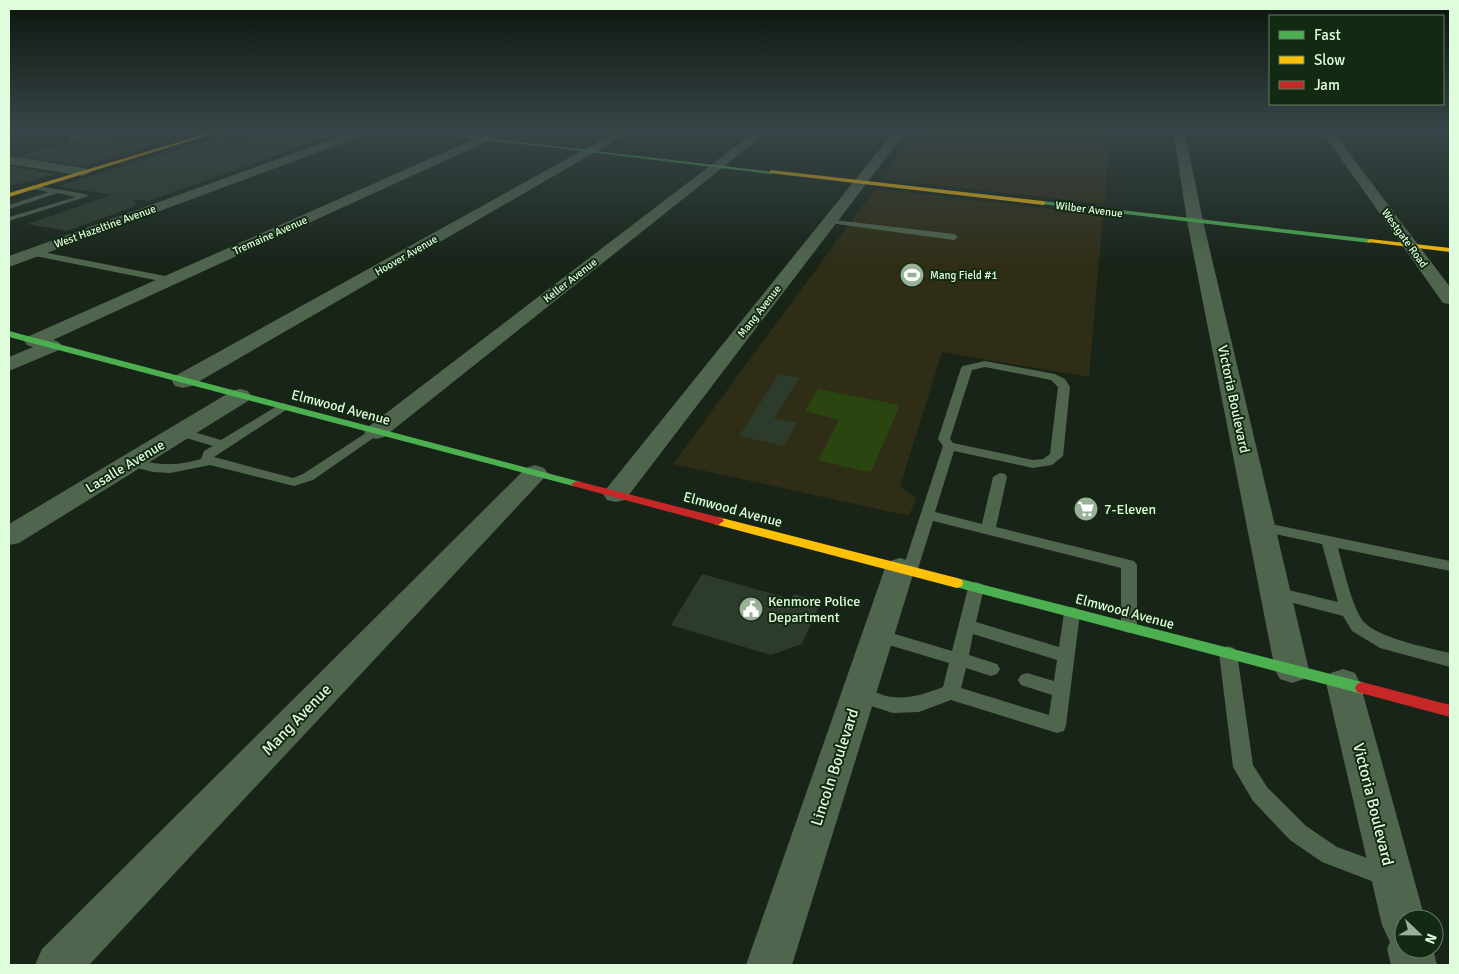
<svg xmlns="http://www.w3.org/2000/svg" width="1459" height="974" viewBox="0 0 1459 974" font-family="Signika,sans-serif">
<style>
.green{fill:#302d16}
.water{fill:#2a450f}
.building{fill:#2d3b2d}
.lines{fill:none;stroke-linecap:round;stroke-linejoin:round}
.lane{fill:#50654e;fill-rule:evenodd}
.street{fill:#50654e;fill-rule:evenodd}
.fast{fill:#4caf50;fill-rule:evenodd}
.slow{fill:#ffc107;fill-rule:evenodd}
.jam{fill:#c62828;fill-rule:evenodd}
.labels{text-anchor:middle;stroke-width:4;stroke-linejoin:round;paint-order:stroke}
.far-street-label{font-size:11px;fill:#dffddd;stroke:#122a12}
.far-poi-label{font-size:11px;fill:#dffddd;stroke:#122a12;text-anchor:start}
.street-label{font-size:14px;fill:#dffddd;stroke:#122a12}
.poi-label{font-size:14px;fill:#dffddd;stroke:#122a12;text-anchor:start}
.near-street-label{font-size:16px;fill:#dffddd;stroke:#122a12}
</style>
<rect width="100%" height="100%" fill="#182418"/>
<g class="green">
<path d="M919,129H1109L1105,204L882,179Z"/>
<path d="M875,189L1103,215L1089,377L942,352L900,486L916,498L909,516L673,464Z"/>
</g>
<path class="water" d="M818,389L900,405L872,470L868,472L821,461L819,459L839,420L805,411Z"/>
<g class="building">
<path d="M243,129H340L341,132L148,201L134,199L136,206L67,231L27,224L112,195L59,186L218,137L242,141Z"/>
<path d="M96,135L157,144L83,166L18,156Z"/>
<path d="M9,166L58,174L9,186Z"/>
<path d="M779,374L799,378L774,418L797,423L784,446L739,436Z"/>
<path d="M702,574L791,599L794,594L821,601L802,644L771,655L671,625Z"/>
</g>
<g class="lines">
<g class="lane">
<path d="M103,129H111L69,141L66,139Z"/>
<path d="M32,185L85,194L89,196L9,221V217L76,197L58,193L9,209V205L49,192L32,189Z"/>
<path d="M826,219L954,234L958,237L954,240L829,223H826Z"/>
<path d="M33,250L170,277L175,280L170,283L30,255V251Z"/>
<path d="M985,361L1055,374L1065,379L1070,387L1063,456L1052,465L1033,468L954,451L935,512L982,524L993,477L1000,473L1005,474L1007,477L996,527L1134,561L1137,565V627L1135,631L1129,633L1123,631L1121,627V568L933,521L916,575L910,576L904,575L902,571L943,446L938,439L961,368L963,366ZM985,367L1051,380L1058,387L1050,454L1043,459L1033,460L953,443L950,439L972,370Z"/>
<path d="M282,403L286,404L288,407L286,410L214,457L293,478L303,474L372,429L376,428L382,432L313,480L294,486L210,465L170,473L153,472L125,465L123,462L130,458C158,465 173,467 201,459L204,451L213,446L176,435L174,432L176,429L180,428L221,440Z"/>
<path d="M1261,522L1450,561V571L1338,548C1343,566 1352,607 1363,621C1377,638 1429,648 1450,653V667L1380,648L1352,631L1343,616L1270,597L1268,593L1270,589L1276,587L1338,602L1322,544L1256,530L1254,527L1256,524Z"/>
<path d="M976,582L982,584L984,588L976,622L1059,647L1064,613L1066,609L1072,607L1078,609L1080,613L1066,725L1064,731L1057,733L951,700L919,712L893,713L852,700L849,695L852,690C865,685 879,696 893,697C911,699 927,693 943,687L949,663L872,640L870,635L872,630L878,629L952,651L968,588L970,584ZM973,634L1057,660L1054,681L1027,673L1021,675L1018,680L1021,685L1052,695L1049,715L961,688L966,668L991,676L997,674L1000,669L997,664L969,655Z"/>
<path d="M1228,646L1234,648L1237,653L1253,765L1267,787L1306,826L1337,847L1395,868L1398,876L1395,884L1387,887L1322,862L1290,840L1253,801L1233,767L1219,653L1222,648Z"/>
</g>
<g class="street">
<path d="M9,129H21L19,131L9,133Z"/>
<path d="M176,129H206L217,131L219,133C213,139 182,134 176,129Z"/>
<path d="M361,129H377L375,131L9,267V256Z"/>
<path d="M497,129H512L510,131L53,340L59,342L62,346L59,350L9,371V357L33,347L27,345L24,341L27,337Z"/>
<path d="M621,129H635L191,386L183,388L175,386L172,381L175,376Z"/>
<path d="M758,129H771L384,437L376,439L368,437L364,432L368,427Z"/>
<path d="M896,129H908L625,500L616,502L607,500L603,494L607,488Z"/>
<path d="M1173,129H1184L1203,221L1309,670L1304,679L1292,683L1280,679L1275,670L1187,221Z"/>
<path d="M1320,129H1331L1450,287V304L1443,303Z"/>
<path d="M9,156L84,168L91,172L84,176L9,164Z"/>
<path d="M240,389L248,391L251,396L248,401L19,543L9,545V524L232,391Z"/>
<path d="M535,465L544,468L548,473L544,478L89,965H35L42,949L526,468Z"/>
<path d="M900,558L910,561L915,568L792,965H746L885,568L890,561Z"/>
<path d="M1343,669L1355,673L1360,683L1425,919H1404V949H1433L1437,965H1391L1387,949L1390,942L1382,925L1326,683L1331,673Z"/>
</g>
<g class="fast">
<path d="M398,129H409L774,172L771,174Z"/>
<path d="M1043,201L1370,239L1373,241L1370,243L1041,204V202Z"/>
<path d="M9,331L581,482L583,484L581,486H573L9,337Z"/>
<path d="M957,578L1362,682L1367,684L1369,688L1367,692L1362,694L952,586L951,583L952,580Z"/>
</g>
<g class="slow">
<path d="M222,129H228L9,197V193Z"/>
<path d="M771,170L1043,201L1046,203L1043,205L769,173Z"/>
<path d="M1370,239L1450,248V252L1368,242L1367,241Z"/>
<path d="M718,517L957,578L962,580L963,583L962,586L957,588L714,524L712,521Z"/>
</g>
<g class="jam">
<path d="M577,481L722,518L724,521L718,525L573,486L571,484Z"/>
<path d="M1362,682L1450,705V717L1357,692L1355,688L1357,684Z"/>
</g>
</g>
<linearGradient id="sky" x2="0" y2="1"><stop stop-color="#0d140d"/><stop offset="0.49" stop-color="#374548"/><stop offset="1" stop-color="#374548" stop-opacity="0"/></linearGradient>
<rect width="1459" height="265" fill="url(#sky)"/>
<defs>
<symbol id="stadium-disc" viewBox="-11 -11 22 22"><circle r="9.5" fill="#99b198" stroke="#122a12"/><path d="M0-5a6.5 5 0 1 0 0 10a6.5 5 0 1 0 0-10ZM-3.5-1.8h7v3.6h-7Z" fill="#fff"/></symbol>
<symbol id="supermarket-disc" viewBox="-11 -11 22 22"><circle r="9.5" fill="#99b198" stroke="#122a12"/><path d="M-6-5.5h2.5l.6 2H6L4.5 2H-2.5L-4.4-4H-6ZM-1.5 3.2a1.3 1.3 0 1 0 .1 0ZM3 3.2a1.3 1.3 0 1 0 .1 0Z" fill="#fff"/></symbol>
<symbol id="civic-disc" viewBox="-11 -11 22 22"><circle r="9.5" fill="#99b198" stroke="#122a12"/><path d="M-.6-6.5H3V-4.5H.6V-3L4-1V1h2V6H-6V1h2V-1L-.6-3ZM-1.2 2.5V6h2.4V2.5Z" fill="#fff"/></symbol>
</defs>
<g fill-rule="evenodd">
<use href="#stadium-disc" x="898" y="261" width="28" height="28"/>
<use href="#supermarket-disc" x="1072" y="495" width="28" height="28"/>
<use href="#civic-disc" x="737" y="595" width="28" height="28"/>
</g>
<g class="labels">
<g class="far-street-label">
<text transform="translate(1089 209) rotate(7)" y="4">Wilber Avenue</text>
<text transform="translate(105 226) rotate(-20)" y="4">West Hazeltine Avenue</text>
<text transform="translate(270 235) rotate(-24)" y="4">Tremaine Avenue</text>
<text transform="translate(1405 238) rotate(54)" y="4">Westgate Road</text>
<text transform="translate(406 255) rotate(-30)" y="4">Hoover Avenue</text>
<text transform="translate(570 280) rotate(-38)" y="4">Keller Avenue</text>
<text transform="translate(759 311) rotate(-52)" y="4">Mang Avenue</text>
</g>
<g class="far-poi-label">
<text x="930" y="279">Mang Field #1</text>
</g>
<g class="street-label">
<text transform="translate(1234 399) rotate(78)" y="5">Victoria Boulevard</text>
<text transform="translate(341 407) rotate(15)" y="5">Elmwood Avenue</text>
<text transform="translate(125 466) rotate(-31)" y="5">Lasalle Avenue</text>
<text transform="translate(733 509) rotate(15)" y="5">Elmwood Avenue</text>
<text transform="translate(1125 611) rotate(15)" y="5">Elmwood Avenue</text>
</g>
<g class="poi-label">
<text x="1104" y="514">7-Eleven</text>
<text x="768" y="606">Kenmore Police<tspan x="768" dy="16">Department</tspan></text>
</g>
<g class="near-street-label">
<text transform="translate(296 719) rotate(-46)" y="6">Mang Avenue</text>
<text transform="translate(834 767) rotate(-72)" y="6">Lincoln Boulevard</text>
<text transform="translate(1374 804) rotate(76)" y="6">Victoria Boulevard</text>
</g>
</g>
<rect width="1459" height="974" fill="none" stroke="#dffddd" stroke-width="20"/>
<rect x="1269" y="15" width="175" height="90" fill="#122a12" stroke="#647e63"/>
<rect x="1279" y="31" width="25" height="8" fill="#4caf50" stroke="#647e63"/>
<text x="1314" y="40" font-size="15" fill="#dffddd">Fast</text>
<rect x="1279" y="56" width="25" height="8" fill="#ffc107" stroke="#647e63"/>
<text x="1314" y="65" font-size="15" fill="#dffddd">Slow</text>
<rect x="1279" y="81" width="25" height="8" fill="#c62828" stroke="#647e63"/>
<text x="1314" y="90" font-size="15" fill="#dffddd">Jam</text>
<g transform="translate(1419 934) rotate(112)"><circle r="24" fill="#122a12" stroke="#647e63"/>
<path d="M0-4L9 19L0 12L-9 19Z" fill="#99b198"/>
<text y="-8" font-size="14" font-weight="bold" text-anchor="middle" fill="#dffddd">N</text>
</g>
</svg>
